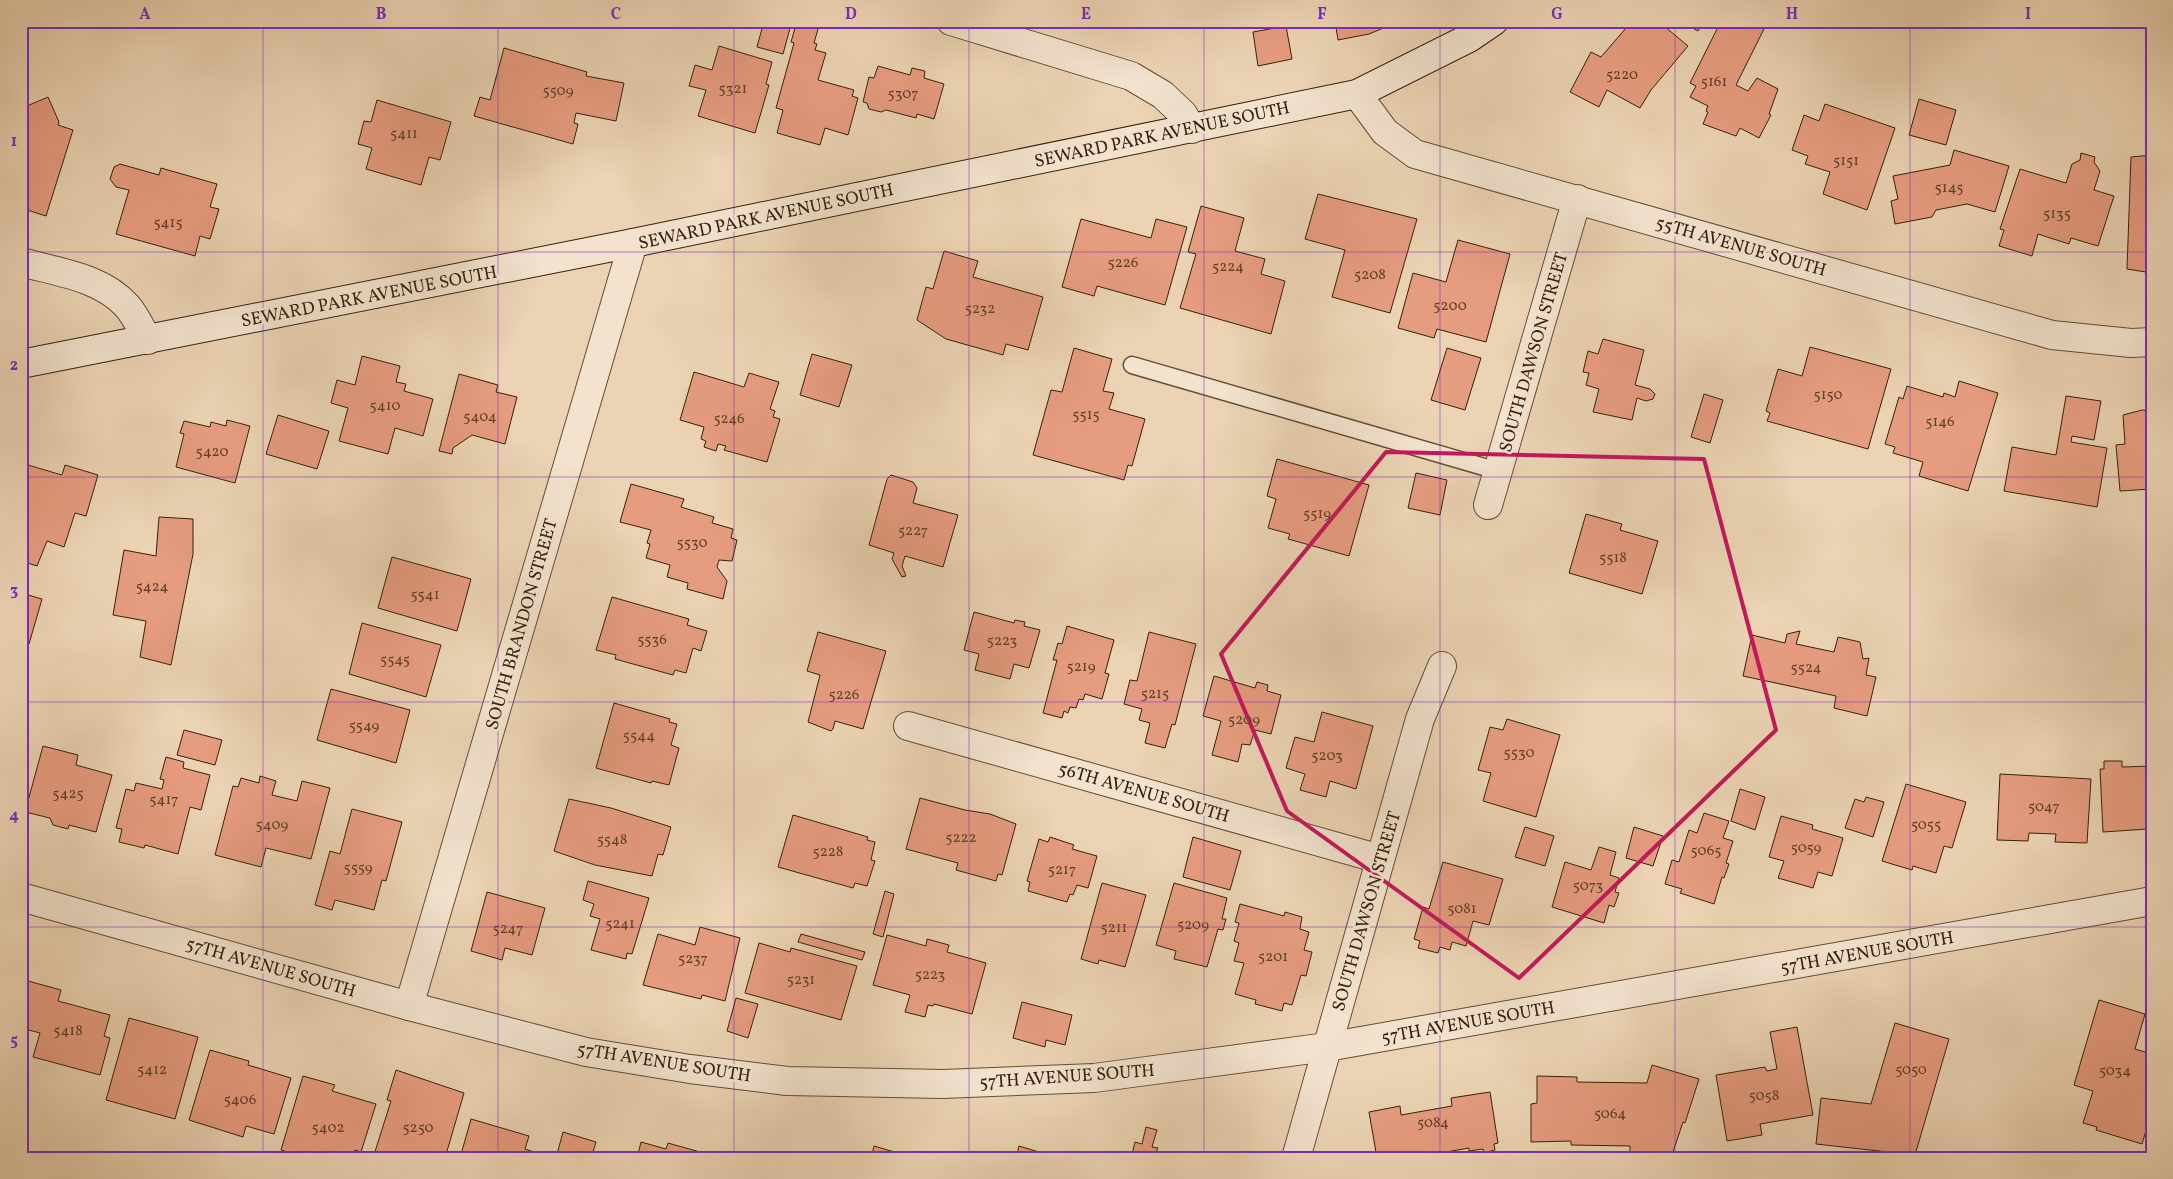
<svg xmlns="http://www.w3.org/2000/svg" width="2173" height="1179" viewBox="0 0 2173 1179" font-family="Vollkorn,serif">
<style>
.building{fill:#e69c7f;stroke:#34220b}
.lines{fill:none;stroke-linecap:round;stroke-linejoin:round}
.lane-casing{stroke:#624e35;stroke-width:19}
.street-casing{stroke:#624e35;stroke-width:30}
.secondary-casing{stroke:#34220b;stroke-width:30}
.lane{stroke:#f2e2ce;stroke-width:16}
.street{stroke:#f2e2ce;stroke-width:28}
.secondary{stroke:#f2e2ce;stroke-width:28}
.marked{fill:none;stroke:#c2185b;stroke-width:4;stroke-linejoin:round}
.grid{fill:none;stroke:#7b2cbf;stroke-width:1;stroke-opacity:0.55}
.labels{text-anchor:middle;stroke-width:5;stroke-linejoin:round;paint-order:stroke}
.number-label{font-size:15px;fill:#604028}
.street-label{font-size:18px;fill:#34220b;stroke:#f2e2ce}
.neatline{fill:none;stroke:#7b2cbf;stroke-width:2}
.grid-label{font-size:16px;text-anchor:middle;font-weight:bold;fill:#7b2cbf}
</style>
<rect width="100%" height="100%" fill="#ebd3b3"/>
<filter id="stains"><feTurbulence type="fractalNoise" baseFrequency=".004" numOctaves="4"/><feColorMatrix values="0 0 0 0 .2 0 0 0 0 .09 0 0 0 0 .02 0 0 0 .5 -.17"/></filter>
<radialGradient id="worn" r=".72"><stop offset=".6" stop-color="#630" stop-opacity="0"/><stop offset="1" stop-color="#630" stop-opacity=".3"/></radialGradient>
<g class="building">
<path d="M764,21H792L783,54L757,47Z"/>
<path d="M797,21L820,22L814,43L817,44L815,50L826,53L818,80L854,90L852,96L858,98L848,135L825,128L820,145L777,133L783,110L776,108L794,43L791,42Z"/>
<path d="M1335,21H1392L1393,24L1369,34L1338,40Z"/>
<path d="M1632,21H1658L1688,46L1651,90L1640,108L1607,90L1599,107L1570,92L1591,52L1601,57Z"/>
<path d="M1680,21H1704L1698,31Z"/>
<path d="M1721,21H1768L1736,85L1748,91L1757,78L1778,89L1769,114L1771,115L1759,138L1740,128L1736,136L1703,124L1708,112L1706,111L1708,106L1690,97L1696,86L1690,83Z"/>
<path d="M2129,21H2152V31L2134,25L2135,23Z"/>
<path d="M1286,26L1292,59L1258,66L1253,32Z"/>
<path d="M719,46L772,62L766,84L769,85L755,133L698,116L706,90L689,86L695,65L712,70Z"/>
<path d="M504,48L587,72L586,76L624,83L616,121L576,113L574,123L578,124L573,144L474,116L480,97L490,100Z"/>
<path d="M878,66L910,75L912,68L925,71L924,78L944,84L934,119L917,114L916,118L886,110L881,112L869,109L867,103L863,102L869,77L874,78Z"/>
<path d="M48,97L59,122L58,125L73,130L46,216L21,208V125L27,106Z"/>
<path d="M1919,99L1956,110L1946,145L1909,135Z"/>
<path d="M377,100L451,122L440,160L429,157L421,185L366,169L372,148L358,144L364,121L371,122Z"/>
<path d="M1825,104L1895,128L1867,210L1823,194L1830,172L1805,164L1808,156L1792,150L1804,115L1819,121Z"/>
<path d="M1954,150L2009,166L1995,212L1967,204L1936,210L1932,217L1895,224L1891,201L1898,199L1893,176L1950,165Z"/>
<path d="M2081,153L2095,157L2094,162L2100,171L2094,190L2114,196L2098,246L2071,238L2069,244L2038,234L2032,256L1999,246L2004,230L2000,229L2020,169L2066,183L2072,164L2080,160Z"/>
<path d="M2152,155V273L2127,269L2131,157Z"/>
<path d="M120,164L159,175L161,168L217,184L210,207L219,209L210,239L200,236L195,256L116,234L129,190L116,187L110,179L114,167Z"/>
<path d="M1318,194L1417,219L1390,313L1332,297L1345,250L1305,239Z"/>
<path d="M1201,206L1244,218L1235,251L1265,259L1261,274L1285,281L1271,334L1180,308L1196,254L1188,252Z"/>
<path d="M1081,219L1151,238L1156,219L1187,227L1165,305L1097,286L1094,296L1062,287Z"/>
<path d="M1458,240L1510,254L1486,342L1437,329L1434,338L1398,328L1413,273L1446,282Z"/>
<path d="M944,251L978,261L973,277L1043,297L1028,350L1006,344L1003,355L946,339L917,320L926,287L933,289Z"/>
<path d="M1603,339L1644,350L1635,385L1650,389L1655,394L1653,399L1646,401L1637,398L1632,420L1593,412L1599,389L1586,385L1589,373L1583,372L1588,351L1598,354Z"/>
<path d="M1810,347L1891,369L1868,449L1767,421L1770,413L1766,411L1778,369L1802,376Z"/>
<path d="M1074,348L1112,359L1103,391L1114,393L1109,409L1145,419L1132,466L1128,465L1124,480L1033,455L1051,390L1062,392Z"/>
<path d="M1447,348L1481,358L1465,410L1431,400Z"/>
<path d="M812,354L852,365L839,407L800,395Z"/>
<path d="M362,356L400,366L396,382L406,384L404,391L433,399L423,436L395,428L388,454L339,441L348,408L331,403L337,380L355,385Z"/>
<path d="M694,372L744,387L749,373L779,382L770,409L775,411L773,417L780,419L767,462L724,450L726,446L718,444L716,451L704,447L706,441L701,439L704,427L680,420Z"/>
<path d="M459,374L498,385L496,392L517,397L505,444L472,435L453,448L452,454L439,451Z"/>
<path d="M1959,381L1998,393L1968,491L1919,476L1923,462L1893,453L1895,447L1885,444L1899,397L1903,399L1907,386L1943,397L1944,393L1955,397Z"/>
<path d="M1704,394L1723,400L1710,443L1691,437Z"/>
<path d="M2066,396L2101,401L2094,440L2072,436L2071,442L2107,448L2097,507L2004,491L2012,447L2056,455Z"/>
<path d="M2142,410L2152,411V489L2120,491L2116,445L2125,444L2123,415Z"/>
<path d="M278,415L329,431L317,469L266,454Z"/>
<path d="M227,420L250,426L235,483L176,467L184,434L180,433L184,421L210,427L211,422L226,426Z"/>
<path d="M1277,459L1369,485L1349,556L1288,539L1290,534L1268,528L1276,499L1267,496Z"/>
<path d="M21,463L62,475L65,465L98,475L86,516L75,513L64,547L47,541L37,566L21,561Z"/>
<path d="M1416,473L1447,480L1440,515L1408,508Z"/>
<path d="M891,475L913,482L917,488L913,503L958,515L943,567L905,556L902,566L906,576L902,577L892,559L894,553L869,545L887,479Z"/>
<path d="M631,484L684,499L681,507L714,517L712,523L733,529L731,538L737,540L732,561L719,560L717,567L727,581L723,599L687,589L688,583L667,577L670,565L646,558L650,544L647,543L651,530L620,522Z"/>
<path d="M1586,514L1622,524L1620,530L1658,541L1642,594L1569,573Z"/>
<path d="M159,517L193,519V554L171,665L140,657L146,621L113,615L124,550L156,556Z"/>
<path d="M392,557L471,579L457,631L378,608Z"/>
<path d="M21,593L42,599L29,644L21,641Z"/>
<path d="M612,597L689,619L687,625L707,631L701,651L693,648L686,673L675,670L673,675L615,659L616,655L596,650Z"/>
<path d="M974,612L1014,623L1015,620L1025,622L1024,626L1040,630L1029,668L1014,664L1010,679L975,670L979,654L964,650Z"/>
<path d="M362,623L441,645L426,697L349,674Z"/>
<path d="M1067,626L1114,640L1105,673L1109,674L1102,699L1085,694L1083,700L1079,699L1076,708L1070,707L1068,713L1064,711L1062,718L1043,713L1057,660H1053L1058,643L1062,644Z"/>
<path d="M1800,631L1796,644L1834,652L1838,637L1860,642L1863,659L1869,658L1866,675L1876,677L1867,716L1834,708L1836,696L1743,676L1752,635L1785,643L1787,634Z"/>
<path d="M818,632L886,651L863,729L835,721L833,729L831,731L808,722L820,675L807,671Z"/>
<path d="M1149,632L1196,644L1175,725L1172,724L1165,748L1145,743L1150,723L1139,720L1142,709L1124,704L1130,680L1137,681Z"/>
<path d="M1214,676L1255,688L1257,682L1268,685L1267,691L1281,695L1271,734L1255,730L1250,745L1242,744L1238,762L1212,755L1221,721L1203,716Z"/>
<path d="M331,689L410,710L396,763L317,740Z"/>
<path d="M614,703L670,719L669,722L677,724L671,745L679,748L669,785L652,781L651,783L596,768Z"/>
<path d="M1322,712L1373,726L1356,789L1330,781L1326,797L1300,790L1305,774L1286,768L1295,737L1314,742Z"/>
<path d="M1507,719L1560,735L1536,817L1483,801L1491,773L1478,770L1490,727L1503,730Z"/>
<path d="M184,730L222,740L215,765L177,755Z"/>
<path d="M43,746L78,755L76,765L112,775L96,832L69,825L68,829L53,825L50,818L25,812Z"/>
<path d="M166,757L184,762L183,768L210,775L201,810L190,807L178,854L145,845L144,848L119,842L122,829L116,828L126,789L134,791L136,783L162,789L164,780L160,779Z"/>
<path d="M2104,761H2122V767L2152,766V825H2148V829L2103,832L2100,769H2104Z"/>
<path d="M2000,774L2091,779L2087,843L2055,842L2056,834L2029,833L2028,841L1997,840Z"/>
<path d="M260,776L276,781L272,795L297,801L302,781L330,788L311,859L266,848L261,867L215,855L233,786L238,787L241,778L259,783Z"/>
<path d="M1906,784L1966,802L1952,848L1944,846L1936,873L1913,866L1912,870L1882,861Z"/>
<path d="M1740,789L1765,797L1755,830L1731,821Z"/>
<path d="M1866,797L1884,802L1873,837L1845,828L1855,799L1864,802Z"/>
<path d="M920,798L965,810L990,814L1016,824L1002,875L998,874L996,881L956,870L958,863L906,849Z"/>
<path d="M569,799L611,808L671,827L663,855L658,854L652,876L595,865L554,851Z"/>
<path d="M352,809L402,822L386,881L382,880L374,910L335,900L332,910L315,905L330,851L340,854Z"/>
<path d="M1704,813L1729,821L1723,838L1733,841L1726,863L1729,864L1724,878L1722,877L1714,904L1680,893L1682,889L1665,884L1672,860L1679,862L1689,830L1697,833Z"/>
<path d="M793,815L868,837L867,840L875,842L871,860L875,861L867,886L855,883L853,888L778,867Z"/>
<path d="M1781,816L1813,825L1812,829L1843,838L1832,876L1818,872L1813,888L1778,878L1784,861L1769,857Z"/>
<path d="M1525,827L1554,836L1545,866L1515,857Z"/>
<path d="M1634,827L1663,836L1653,866L1626,858Z"/>
<path d="M1050,837L1074,845L1072,849L1097,856L1088,888L1077,885L1073,895L1070,894L1067,902L1028,891L1030,882L1027,881L1039,839L1048,842Z"/>
<path d="M1193,837L1241,851L1230,890L1183,877Z"/>
<path d="M1599,847L1616,852L1610,875L1619,878L1615,892L1619,893L1614,907L1609,905L1604,923L1552,907L1565,862L1591,870Z"/>
<path d="M1443,862L1503,879L1489,925L1473,921L1466,946L1452,942L1450,950L1440,947L1438,953L1418,948L1420,941L1414,939L1423,907L1429,909Z"/>
<path d="M588,881L649,898L632,954L627,953L626,959L591,950L600,919L590,916L594,904L583,900Z"/>
<path d="M1102,883L1146,895L1125,967L1099,960L1098,964L1081,959Z"/>
<path d="M1174,883L1227,898L1222,919H1226L1223,930L1218,929L1207,967L1174,959L1176,951L1156,945Z"/>
<path d="M885,891L894,894L883,937L873,934Z"/>
<path d="M487,892L545,908L532,955L505,948L502,960L471,951Z"/>
<path d="M1240,904L1284,916L1285,912L1302,917L1300,929L1309,932L1304,950L1312,952L1306,976L1301,975L1292,1005L1284,1003L1282,1011L1255,1004L1256,1000L1235,994L1244,963L1234,961L1239,943L1234,941L1239,923L1235,922Z"/>
<path d="M700,927L740,938L725,1001L702,995L701,999L643,985L658,934L695,945Z"/>
<path d="M801,934L865,952L862,960L798,942Z"/>
<path d="M887,935L926,946L927,939L949,945L947,952L986,963L972,1014L934,1004L933,1006L928,1005L925,1017L905,1012L910,995L873,985Z"/>
<path d="M759,943L790,952L791,948L857,966L841,1020L745,993Z"/>
<path d="M28,981L61,990L58,1001L110,1015L104,1036L110,1038L100,1075L33,1057L40,1033L21,1028V1007Z"/>
<path d="M736,998L758,1004L748,1038L727,1031Z"/>
<path d="M2099,1000L2145,1014L2135,1049L2152,1054V1111L2142,1144L2096,1130L2097,1127L2083,1123L2093,1091L2074,1085Z"/>
<path d="M1022,1002L1072,1015L1065,1045L1046,1040L1045,1047L1013,1038Z"/>
<path d="M129,1018L198,1037L175,1119L106,1100Z"/>
<path d="M1895,1023L1949,1039L1915,1155L1816,1144L1821,1098L1871,1104Z"/>
<path d="M1797,1027L1813,1115L1760,1124L1762,1135L1727,1141L1716,1075L1765,1067L1767,1071L1777,1069L1770,1032Z"/>
<path d="M210,1050L249,1061L248,1065L291,1078L274,1134L246,1126L243,1137L189,1120Z"/>
<path d="M1652,1065L1699,1079L1685,1123L1683,1122L1671,1158H1630V1146L1571,1145V1141L1531,1142V1104L1537,1103V1076L1577,1077V1082L1647,1083Z"/>
<path d="M396,1070L464,1093L445,1158L426,1154L425,1158H373L391,1101L387,1100Z"/>
<path d="M303,1076L335,1085L332,1091L376,1104L361,1152L355,1150L353,1158H306L281,1150Z"/>
<path d="M1490,1092L1498,1143L1494,1144L1495,1150L1484,1153L1483,1149L1469,1151V1148L1412,1158H1377L1369,1112L1400,1106L1401,1115L1452,1106L1451,1098Z"/>
<path d="M471,1119L529,1136L525,1149L537,1153L536,1158H460Z"/>
<path d="M1146,1127L1157,1130L1152,1147L1158,1148L1156,1152L1176,1158H1131L1135,1142L1142,1144Z"/>
<path d="M563,1132L596,1142L593,1152L604,1155L603,1158H556Z"/>
<path d="M641,1142L666,1149L668,1143L700,1152L698,1158H637Z"/>
<path d="M874,1146L915,1158H871Z"/>
<path d="M1019,1146L1059,1158H1016Z"/>
<path d="M716,1152L739,1158H714Z"/>
</g>
<g class="lines">
<defs>
<path id="lane" d="M1132,365L1498,471"/>
<g id="street">
<path d="M951,21L1131,76L1163,95L1183,114L1192,129"/>
<path d="M1357,94L1385,132L1415,154L2052,335L2131,343L2152,342"/>
<path d="M21,262C57,272 101,277 127,306C136,316 141,329 148,340"/>
<path d="M1488,505L1577,199"/>
<path d="M908,726L1380,859"/>
<path d="M21,897L409,1006L586,1052L690,1069L787,1081L943,1084L1094,1078L1327,1047L2152,901"/>
<path d="M409,1006L633,243"/>
<path d="M1296,1158L1420,719L1442,666"/>
</g>
<path id="secondary" d="M21,364L633,243L1357,94L1469,38L1494,21"/>
</defs>
<use href="#lane" class="lane-casing"/>
<use href="#street" class="street-casing"/>
<use href="#secondary" class="secondary-casing"/>
<use href="#lane" class="lane"/>
<use href="#street" class="street"/>
<use href="#secondary" class="secondary"/>
</g>
<path class="marked" d="M1386,452L1704,459L1776,730L1519,978L1287,811L1221,654Z"/>
<path class="grid" d="M263,21V1158M498,21V1158M734,21V1158M969,21V1158M1204,21V1158M1440,21V1158M1675,21V1158M1910,21V1158M21,252H2152M21,477H2152M21,702H2152M21,927H2152"/>
<g class="labels">
<g class="number-label">
<text x="1622" y="79">5220</text>
<text x="1714" y="86">5161</text>
<text x="733" y="93">5321</text>
<text x="558" y="95">5509</text>
<text x="903" y="98">5307</text>
<text x="404" y="138">5411</text>
<text x="1846" y="165">5151</text>
<text x="1949" y="192">5145</text>
<text x="2057" y="218">5135</text>
<text x="168" y="227">5415</text>
<text x="1123" y="267">5226</text>
<text x="1228" y="271">5224</text>
<text x="1370" y="279">5208</text>
<text x="1450" y="310">5200</text>
<text x="980" y="313">5232</text>
<text x="1828" y="399">5150</text>
<text x="385" y="410">5410</text>
<text x="1086" y="419">5515</text>
<text x="480" y="421">5404</text>
<text x="729" y="423">5246</text>
<text x="1940" y="426">5146</text>
<text x="212" y="456">5420</text>
<text x="1317" y="518">5519</text>
<text x="913" y="535">5227</text>
<text x="692" y="547">5530</text>
<text x="1613" y="562">5518</text>
<text x="152" y="591">5424</text>
<text x="425" y="599">5541</text>
<text x="652" y="644">5536</text>
<text x="1002" y="645">5223</text>
<text x="395" y="664">5545</text>
<text x="1081" y="671">5219</text>
<text x="1806" y="672">5524</text>
<text x="1155" y="698">5215</text>
<text x="844" y="699">5226</text>
<text x="1244" y="724">5209</text>
<text x="364" y="730">5549</text>
<text x="639" y="740">5544</text>
<text x="1519" y="757">5530</text>
<text x="1327" y="760">5203</text>
<text x="68" y="798">5425</text>
<text x="164" y="804">5417</text>
<text x="2044" y="811">5047</text>
<text x="272" y="829">5409</text>
<text x="1926" y="829">5055</text>
<text x="961" y="842">5222</text>
<text x="612" y="844">5548</text>
<text x="1806" y="852">5059</text>
<text x="1706" y="855">5065</text>
<text x="828" y="856">5228</text>
<text x="358" y="872">5559</text>
<text x="1062" y="874">5217</text>
<text x="1588" y="890">5073</text>
<text x="1462" y="913">5081</text>
<text x="620" y="928">5241</text>
<text x="1193" y="929">5209</text>
<text x="1114" y="932">5211</text>
<text x="508" y="933">5247</text>
<text x="1273" y="961">5201</text>
<text x="693" y="963">5237</text>
<text x="930" y="979">5223</text>
<text x="801" y="984">5231</text>
<text x="68" y="1035">5418</text>
<text x="152" y="1074">5412</text>
<text x="1911" y="1074">5050</text>
<text x="2115" y="1075">5034</text>
<text x="1764" y="1100">5058</text>
<text x="240" y="1104">5406</text>
<text x="1610" y="1118">5064</text>
<text x="1433" y="1127">5084</text>
<text x="328" y="1132">5402</text>
<text x="418" y="1132">5250</text>
</g>
<g class="street-label">
<text transform="translate(1162 134) rotate(-12)" y="6">SEWARD PARK AVENUE SOUTH</text>
<text transform="translate(766 216) rotate(-12)" y="6">SEWARD PARK AVENUE SOUTH</text>
<text transform="translate(1741 246) rotate(16)" y="6">55TH AVENUE SOUTH</text>
<text transform="translate(369 296) rotate(-11)" y="6">SEWARD PARK AVENUE SOUTH</text>
<text transform="translate(1533 352) rotate(-74)" y="6">SOUTH DAWSON STREET</text>
<text transform="translate(521 624) rotate(-74)" y="6">SOUTH BRANDON STREET</text>
<text transform="translate(1144 792) rotate(16)" y="6">56TH AVENUE SOUTH</text>
<text transform="translate(1366 911) rotate(-74)" y="6">SOUTH DAWSON STREET</text>
<text transform="translate(1867 952) rotate(-10)" y="6">57TH AVENUE SOUTH</text>
<text transform="translate(271 967) rotate(16)" y="6">57TH AVENUE SOUTH</text>
<text transform="translate(1468 1022) rotate(-10)" y="6">57TH AVENUE SOUTH</text>
<text transform="translate(664 1062) rotate(9)" y="6">57TH AVENUE SOUTH</text>
<text transform="translate(1067 1076) rotate(-4)" y="6">57TH AVENUE SOUTH</text>
</g>
</g>
<rect width="2173" height="1179" fill="none" stroke="#ebd3b3" stroke-width="55"/>
<rect x="28" y="28" width="2118" height="1124" class="neatline"/>
<g class="grid-label">
<text x="145" y="19">A</text>
<text x="381" y="19">B</text>
<text x="616" y="19">C</text>
<text x="851" y="19">D</text>
<text x="1086" y="19">E</text>
<text x="1322" y="19">F</text>
<text x="1557" y="19">G</text>
<text x="1792" y="19">H</text>
<text x="2028" y="19">I</text>
<text x="14" y="146">1</text>
<text x="14" y="370">2</text>
<text x="14" y="595">3</text>
<text x="14" y="820">4</text>
<text x="14" y="1045">5</text>
</g>
<rect width="100%" height="100%" filter="url(#stains)"/>
<rect width="100%" height="100%" fill="url(#worn)"/>
</svg>
